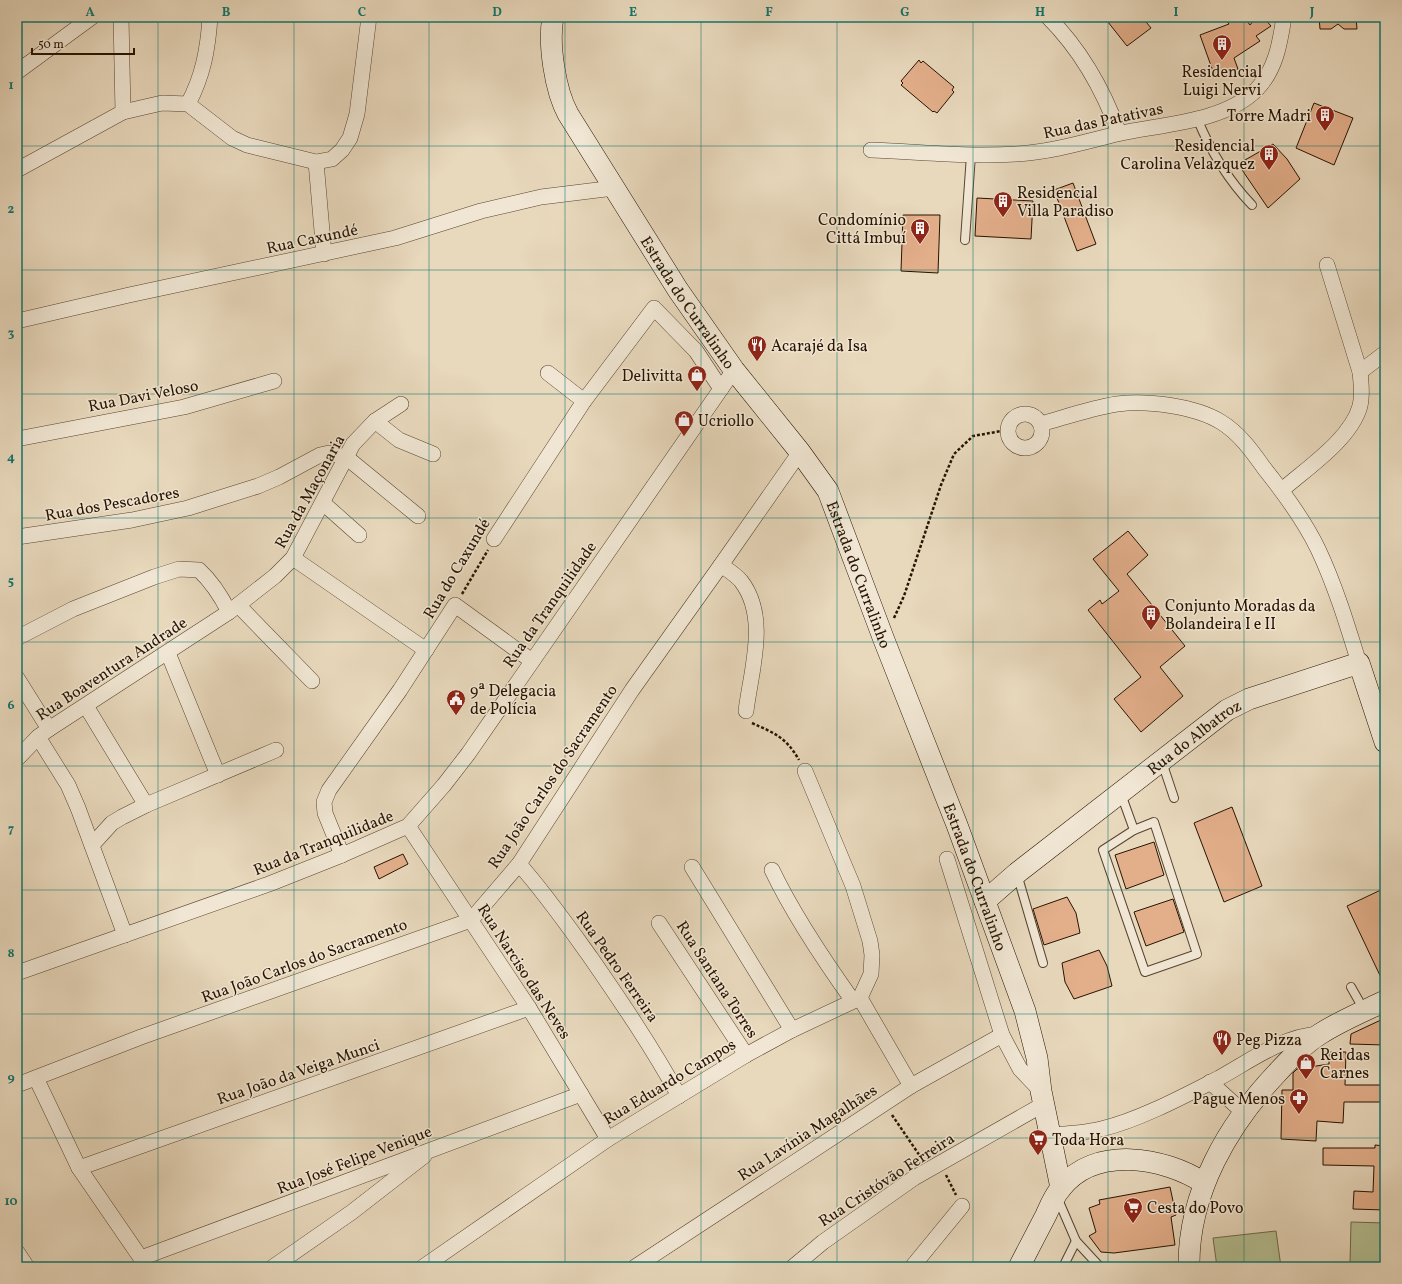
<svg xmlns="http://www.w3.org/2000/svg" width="1402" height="1284" viewBox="0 0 1402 1284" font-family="Vollkorn,serif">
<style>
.green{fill:#b4bf92;stroke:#6e694a}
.building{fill:#e3af8b;stroke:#271301}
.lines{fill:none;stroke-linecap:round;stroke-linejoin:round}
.lane-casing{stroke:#574430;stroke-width:10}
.street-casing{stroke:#574430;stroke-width:16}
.secondary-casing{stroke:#271301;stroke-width:22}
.path{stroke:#271301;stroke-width:2.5;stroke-dasharray:3 2;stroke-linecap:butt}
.lane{stroke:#f0e6d3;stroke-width:8}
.street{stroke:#f0e6d3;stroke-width:15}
.secondary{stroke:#f0e6d3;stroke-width:21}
.grid{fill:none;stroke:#0f766e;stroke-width:1;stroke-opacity:0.55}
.labels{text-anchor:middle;stroke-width:3;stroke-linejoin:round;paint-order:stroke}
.poi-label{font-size:16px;fill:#271301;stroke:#f0e6d3;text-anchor:start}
.street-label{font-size:16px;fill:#271301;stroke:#f0e6d3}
.neatline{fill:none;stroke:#0f766e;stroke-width:1.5}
.grid-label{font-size:13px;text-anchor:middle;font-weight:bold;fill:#0f766e}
</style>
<rect width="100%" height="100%" fill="#e8d8bc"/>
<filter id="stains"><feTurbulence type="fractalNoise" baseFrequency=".005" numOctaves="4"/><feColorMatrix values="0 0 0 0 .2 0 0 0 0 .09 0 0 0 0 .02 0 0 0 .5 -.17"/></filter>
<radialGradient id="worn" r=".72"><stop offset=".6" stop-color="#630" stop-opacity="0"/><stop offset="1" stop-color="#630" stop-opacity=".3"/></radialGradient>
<g class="green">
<path d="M1351,1222L1385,1223V1265L1350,1264Z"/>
<path d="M1276,1231L1281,1267H1217L1213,1238Z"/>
</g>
<g class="building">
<path d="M1104,17H1142L1151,28L1127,46Z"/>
<path d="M1224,17H1244L1250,25L1256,17H1263L1271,26L1256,36L1260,41L1234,58L1238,69L1215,77L1200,35L1229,24Z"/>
<path d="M1319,17H1356L1357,29H1344L1338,24L1331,29H1320Z"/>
<path d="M919,60L921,63L923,61L954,87L952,90L954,92L937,113L934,111L933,112L901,85L903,83L901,81Z"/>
<path d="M1314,103L1353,118L1334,165L1296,148Z"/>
<path d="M1273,144L1287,159L1300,179L1268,208L1238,164Z"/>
<path d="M1073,183L1096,244L1077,251L1054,190Z"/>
<path d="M977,198L1033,201L1031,239L975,236Z"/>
<path d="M903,215H940L938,273L901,271Z"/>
<path d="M1128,531L1148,555L1127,574L1185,646L1160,667L1183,696L1141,732L1114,699L1141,677L1088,610L1100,600L1102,604L1119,591L1093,559Z"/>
<path d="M1232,807L1262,886L1224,902L1194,823Z"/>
<path d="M1154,842L1164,875L1126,889L1115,855Z"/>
<path d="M403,854L408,864L379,879L374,867Z"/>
<path d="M1385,888V986L1347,906Z"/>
<path d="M1067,897L1076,913L1080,933L1044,945L1033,909Z"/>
<path d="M1173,899L1184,932L1146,946L1134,912Z"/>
<path d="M1099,950L1107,966L1112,986L1074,999L1065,982L1062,963Z"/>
<path d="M1383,1019L1385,1045L1350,1044L1351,1034Z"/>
<path d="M1329,1052H1346L1345,1085H1385V1102H1344L1343,1123L1317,1121L1316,1141L1281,1139L1282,1090H1293V1073L1297,1069L1329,1064Z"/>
<path d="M1375,1145L1385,1146V1210L1353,1209L1354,1191L1373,1192L1374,1166L1323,1165V1148H1375Z"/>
<path d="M1170,1187L1176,1215L1171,1217L1175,1245L1114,1253L1101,1252L1089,1236L1096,1232L1089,1208L1100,1204L1099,1200Z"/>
</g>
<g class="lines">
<defs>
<g id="lane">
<path d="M1197,118C1210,150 1228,180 1252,205"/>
<path d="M965,240L971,155"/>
<path d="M1162,762L1174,798"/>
<path d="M1121,794L1134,830"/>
<path d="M1154,822L1197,954L1145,972L1103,850L1134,830Z"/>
<path d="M1017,874L1043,963"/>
<path d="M1351,987L1364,1010"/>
<path d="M1057,1197L1076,1241L1100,1267"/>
<path d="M1063,1267L1076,1241"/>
</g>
<g id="street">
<path d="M121,17L123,112"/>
<path d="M1048,17C1081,50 1103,89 1119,133"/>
<path d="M17,72L92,17"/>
<path d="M188,104C203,76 208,49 210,17"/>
<path d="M871,150C919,152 968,157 1016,154C1051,152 1084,142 1117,134C1160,124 1224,123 1257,89C1276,69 1280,43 1284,17"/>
<path d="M316,162L324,254"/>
<path d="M17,170L123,112L162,103L188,104L232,138L247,145L316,162L332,159L342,150L350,138L357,114L369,17"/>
<path d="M17,321L129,295L395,238L481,211L541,197L614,188"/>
<path d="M1360,372L1385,353"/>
<path d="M548,373L584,401"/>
<circle cx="1025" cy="431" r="17"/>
<path d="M375,421L399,440L433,454"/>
<path d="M1041,424C1066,417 1091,408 1117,404C1147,400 1195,406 1221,422C1239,433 1252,451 1264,468C1284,493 1304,520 1318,549C1335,585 1347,624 1359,663"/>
<path d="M17,439L184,407L274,381"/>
<path d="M1282,490C1307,468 1351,439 1360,406C1363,394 1361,383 1360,372L1327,265"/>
<path d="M323,503L359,535"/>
<path d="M17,537L132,520L188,508L258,486L279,477L320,455L329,453L346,457L418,516"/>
<path d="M494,539L584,401L654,308L696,351L721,389"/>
<path d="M293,558L426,650"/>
<path d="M721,565C728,570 736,575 741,581C769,617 751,670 746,711"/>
<path d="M238,605L312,681"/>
<path d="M17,638L73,609L154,577L179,569L199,570C212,582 221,596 229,612"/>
<path d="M168,653L218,775"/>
<path d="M17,678L49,729"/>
<path d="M86,706L146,805"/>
<path d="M38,737L68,785L78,808L125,935"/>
<path d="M17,759L38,737L49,729L229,612L275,576L293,558L353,444L375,421L401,404"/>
<path d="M805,771L853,886L870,941L872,955L871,974L860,998"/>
<path d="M408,826L529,1008L608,1139"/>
<path d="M92,845L112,823L122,817L146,805L276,750"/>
<path d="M342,855L325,813L324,802L329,790L400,690L455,605L532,661"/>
<path d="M947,859L1002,1035L1020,1069L1041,1091"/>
<path d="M519,864C545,893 568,926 591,958C622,1003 652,1047 679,1096"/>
<path d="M692,867L792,1030"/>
<path d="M772,870C794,916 823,959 853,1001"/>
<path d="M659,923L746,1055"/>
<path d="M17,973L269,884L342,855L408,826L444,785L468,754L734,370"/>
<path d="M36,1078L79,1168L147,1267"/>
<path d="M1210,1082L1243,1112"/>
<path d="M17,1085L141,1037L471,920L519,864L632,690L721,565L800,452"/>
<path d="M1049,1135C1067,1134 1084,1133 1101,1129C1139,1120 1184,1096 1219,1078C1250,1061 1283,1036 1319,1034"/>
<path d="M79,1168L529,1008"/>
<path d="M17,1252L27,1267"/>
<path d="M141,1258L581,1094"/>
<path d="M273,1267L352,1212L424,1156"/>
<path d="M423,1267L608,1139L746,1055L792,1030L860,998L911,1086"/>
<path d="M635,1267L911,1086L1002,1035"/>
<path d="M793,1267L823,1242L914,1178L1044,1104"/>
<path d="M912,1267L962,1206"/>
</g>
<g id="secondary">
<path id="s1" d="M553,17C548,44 555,90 568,114L678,290L734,370L800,452L828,491L884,640L957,825L1025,1011L1037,1058L1041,1091L1061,1188"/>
<path id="s2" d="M985,901L1017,873L1227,710L1249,699L1359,663L1385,742"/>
<path d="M1019,1267C1028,1250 1037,1232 1046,1215C1050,1206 1054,1196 1061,1188C1095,1145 1164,1157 1204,1183"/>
<path d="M1189,1267C1188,1193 1228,1125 1277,1073C1290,1059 1304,1044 1320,1034C1340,1021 1364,1011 1385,1001"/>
</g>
</defs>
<use href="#lane" class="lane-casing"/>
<use href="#street" class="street-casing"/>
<use href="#secondary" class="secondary-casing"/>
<g class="path">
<path d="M462,594L488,550"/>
<path d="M894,618L904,596L941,485L954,454L973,436L1007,430"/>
<path d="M752,723C774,733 786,737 799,760"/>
<path d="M892,1115L922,1159"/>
<path d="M946,1175L956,1195"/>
</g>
<use href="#lane" class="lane"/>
<use href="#street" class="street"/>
<use href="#secondary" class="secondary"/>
</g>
<path class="grid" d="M158,17V1267M294,17V1267M429,17V1267M565,17V1267M701,17V1267M837,17V1267M973,17V1267M1108,17V1267M1244,17V1267M17,146H1385M17,270H1385M17,394H1385M17,518H1385M17,642H1385M17,766H1385M17,890H1385M17,1014H1385M17,1138H1385"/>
<defs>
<symbol id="building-pin" viewBox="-11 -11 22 30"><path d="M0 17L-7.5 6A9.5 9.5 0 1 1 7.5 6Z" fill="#8f2418" stroke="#f0e6d3"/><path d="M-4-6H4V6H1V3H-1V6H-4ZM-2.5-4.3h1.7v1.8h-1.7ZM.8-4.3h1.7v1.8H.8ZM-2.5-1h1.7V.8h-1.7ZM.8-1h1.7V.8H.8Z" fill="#fff"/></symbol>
<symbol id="restaurant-pin" viewBox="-11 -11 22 30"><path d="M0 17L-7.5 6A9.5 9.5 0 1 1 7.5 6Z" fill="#8f2418" stroke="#f0e6d3"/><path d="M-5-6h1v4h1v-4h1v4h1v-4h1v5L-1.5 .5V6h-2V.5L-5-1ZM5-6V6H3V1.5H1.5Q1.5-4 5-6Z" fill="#fff"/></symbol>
<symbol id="shop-pin" viewBox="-11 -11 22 30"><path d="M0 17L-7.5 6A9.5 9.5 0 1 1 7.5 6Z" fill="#8f2418" stroke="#f0e6d3"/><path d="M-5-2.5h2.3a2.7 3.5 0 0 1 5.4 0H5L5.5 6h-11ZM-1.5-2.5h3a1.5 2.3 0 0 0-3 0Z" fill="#fff"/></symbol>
<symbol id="civic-pin" viewBox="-11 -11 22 30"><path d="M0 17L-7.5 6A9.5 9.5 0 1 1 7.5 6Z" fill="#8f2418" stroke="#f0e6d3"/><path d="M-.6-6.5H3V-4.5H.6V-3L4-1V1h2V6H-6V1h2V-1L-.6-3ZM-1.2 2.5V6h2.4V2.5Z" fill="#fff"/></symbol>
<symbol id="pharmacy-pin" viewBox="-11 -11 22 30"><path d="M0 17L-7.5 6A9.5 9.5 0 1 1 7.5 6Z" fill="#8f2418" stroke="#f0e6d3"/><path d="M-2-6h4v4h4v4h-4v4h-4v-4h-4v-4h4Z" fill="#fff"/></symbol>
<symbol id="supermarket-pin" viewBox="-11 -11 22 30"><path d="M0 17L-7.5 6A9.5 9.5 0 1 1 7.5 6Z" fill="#8f2418" stroke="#f0e6d3"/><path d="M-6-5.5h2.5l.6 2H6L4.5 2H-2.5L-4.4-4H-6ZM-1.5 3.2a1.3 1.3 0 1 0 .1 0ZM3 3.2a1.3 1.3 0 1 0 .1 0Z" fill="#fff"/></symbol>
</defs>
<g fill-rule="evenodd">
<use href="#building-pin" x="1211" y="33" width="22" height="30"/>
<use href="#building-pin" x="1314" y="104" width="22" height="30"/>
<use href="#building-pin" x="1258" y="143" width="22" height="30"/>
<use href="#building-pin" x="992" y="190" width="22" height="30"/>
<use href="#building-pin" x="909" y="217" width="22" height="30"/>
<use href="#restaurant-pin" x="746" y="334" width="22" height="30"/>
<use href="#shop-pin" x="686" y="364" width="22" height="30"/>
<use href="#shop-pin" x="673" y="409" width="22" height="30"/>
<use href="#building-pin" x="1140" y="603" width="22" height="30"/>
<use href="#civic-pin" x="445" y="688" width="22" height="30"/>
<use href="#restaurant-pin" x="1211" y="1028" width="22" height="30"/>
<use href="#shop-pin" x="1295" y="1052" width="22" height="30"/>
<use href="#pharmacy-pin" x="1288" y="1087" width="22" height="30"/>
<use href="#supermarket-pin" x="1027" y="1128" width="22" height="30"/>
<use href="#supermarket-pin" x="1122" y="1196" width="22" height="30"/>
</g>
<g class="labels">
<g class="poi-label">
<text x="1222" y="77" text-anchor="middle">Residencial<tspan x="1222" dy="18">Luigi Nervi</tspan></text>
<text x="1311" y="121" text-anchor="end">Torre Madri</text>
<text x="1255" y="151" text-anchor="end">Residencial<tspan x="1255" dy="18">Carolina Velazquez</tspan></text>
<text x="1017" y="198">Residencial<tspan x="1017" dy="18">Villa Paradiso</tspan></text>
<text x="906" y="225" text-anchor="end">Condomínio<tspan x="906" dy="18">Cittá Imbuí</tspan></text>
<text x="771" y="351">Acarajé da Isa</text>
<text x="683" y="381" text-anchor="end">Delivitta</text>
<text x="698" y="426">Ucriollo</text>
<text x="1165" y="611">Conjunto Moradas da<tspan x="1165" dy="18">Bolandeira I e II</tspan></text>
<text x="470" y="696">9ª Delegacia<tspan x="470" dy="18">de Polícia</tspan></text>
<text x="1236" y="1045">Peg Pizza</text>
<text x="1320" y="1060">Rei das<tspan x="1320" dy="18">Carnes</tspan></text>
<text x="1285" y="1104" text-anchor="end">Pague Menos</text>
<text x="1052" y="1145">Toda Hora</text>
<text x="1147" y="1213">Cesta do Povo</text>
</g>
<g class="street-label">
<text transform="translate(1103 120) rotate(-12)" y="6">Rua das Patativas</text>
<text transform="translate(312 238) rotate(-12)" y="6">Rua Caxundé</text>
<text dy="6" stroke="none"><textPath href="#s1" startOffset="323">Estrada do Curralinho</textPath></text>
<text transform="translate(143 395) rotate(-11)" y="6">Rua Davi Veloso</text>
<text transform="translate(309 491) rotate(-61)" y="6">Rua da Maçonaria</text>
<text transform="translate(112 503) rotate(-10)" y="6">Rua dos Pescadores</text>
<text transform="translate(456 568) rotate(-59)" y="6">Rua do Caxundé</text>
<text dy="6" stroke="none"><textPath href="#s1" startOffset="647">Estrada do Curralinho</textPath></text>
<text transform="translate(549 604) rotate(-55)" y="6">Rua da Tranquilidade</text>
<text transform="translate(111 668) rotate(-33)" y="6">Rua Boaventura Andrade</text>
<text dy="6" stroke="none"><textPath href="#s2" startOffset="266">Rua do Albatroz</textPath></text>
<text transform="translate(552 776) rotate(-56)" y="6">Rua João Carlos do Sacramento</text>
<text transform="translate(323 842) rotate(-22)" y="6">Rua da Tranquilidade</text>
<text dy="6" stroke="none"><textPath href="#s1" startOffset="971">Estrada do Curralinho</textPath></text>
<text transform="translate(304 960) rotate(-20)" y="6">Rua João Carlos do Sacramento</text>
<text transform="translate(618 966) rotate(55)" y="6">Rua Pedro Ferreira</text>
<text transform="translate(525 971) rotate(57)" y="6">Rua Narciso das Neves</text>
<text transform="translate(718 979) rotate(57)" y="6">Rua Santana Torres</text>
<text transform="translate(298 1071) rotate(-19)" y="6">Rua João da Veiga Munci</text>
<text transform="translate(669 1081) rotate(-31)" y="6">Rua Eduardo Campos</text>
<text transform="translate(807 1132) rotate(-33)" y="6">Rua Lavínia Magalhães</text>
<text transform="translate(354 1159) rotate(-21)" y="6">Rua José Felipe Venique</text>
<text transform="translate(886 1179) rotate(-33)" y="6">Rua Cristóvão Ferreira</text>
</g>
</g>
<rect width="1402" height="1284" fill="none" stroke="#e8d8bc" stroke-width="44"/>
<path d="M32 48v6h102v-6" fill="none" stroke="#271301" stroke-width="2"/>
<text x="38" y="48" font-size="12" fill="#271301" stroke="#f0e6d3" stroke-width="3" paint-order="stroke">50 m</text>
<rect x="22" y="22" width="1358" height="1240" class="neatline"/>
<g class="grid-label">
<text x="90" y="16">A</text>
<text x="226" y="16">B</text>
<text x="362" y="16">C</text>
<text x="497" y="16">D</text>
<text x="633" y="16">E</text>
<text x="769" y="16">F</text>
<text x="905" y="16">G</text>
<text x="1040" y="16">H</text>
<text x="1176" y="16">I</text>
<text x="1312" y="16">J</text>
<text x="11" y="89">1</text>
<text x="11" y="213">2</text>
<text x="11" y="337">3</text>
<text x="11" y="461">4</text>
<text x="11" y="585">5</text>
<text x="11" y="709">6</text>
<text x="11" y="833">7</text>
<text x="11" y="957">8</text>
<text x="11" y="1081">9</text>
<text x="11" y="1205">10</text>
</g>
<rect width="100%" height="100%" filter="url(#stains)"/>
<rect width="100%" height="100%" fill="url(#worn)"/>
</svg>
